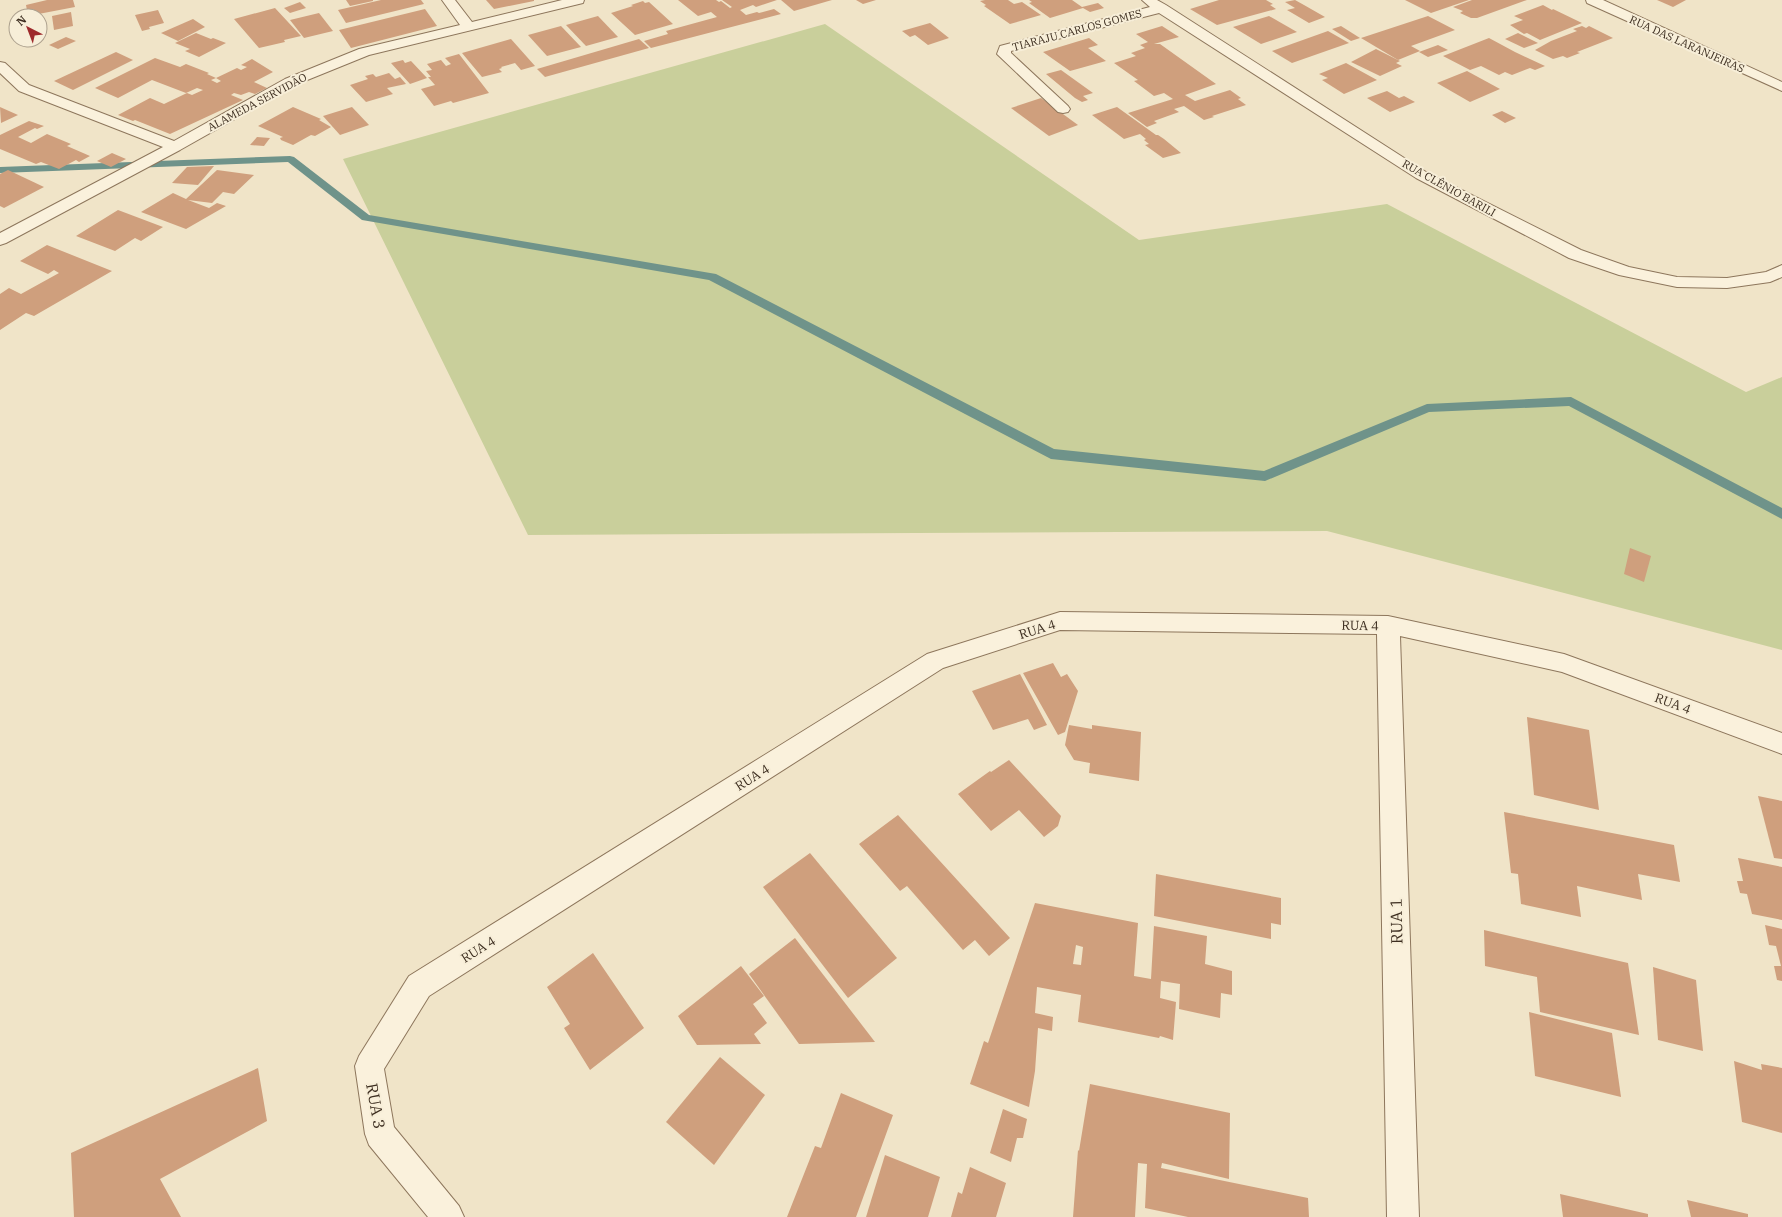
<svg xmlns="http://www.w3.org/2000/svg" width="1782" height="1217" viewBox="0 0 1782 1217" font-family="'IBM Plex Serif',serif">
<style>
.green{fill:#c9cf9b}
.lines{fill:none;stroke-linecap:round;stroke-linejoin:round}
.stream{fill:#6f938a;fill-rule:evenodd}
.building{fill:#cf9f7d;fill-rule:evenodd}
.minor-casing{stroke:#8d765c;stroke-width:2}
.minor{fill:#faf1dc;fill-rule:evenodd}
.labels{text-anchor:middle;stroke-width:4;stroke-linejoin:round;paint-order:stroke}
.far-street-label{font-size:11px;fill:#3d2e20;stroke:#f7eed8}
.street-label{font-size:13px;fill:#3d2e20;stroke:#f7eed8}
.near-street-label{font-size:16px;fill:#3d2e20;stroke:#f7eed8}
</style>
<rect width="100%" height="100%" fill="#f0e4c8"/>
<path class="green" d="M825,24L1139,240L1387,204L1746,392L1782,377V650L1327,531L528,535L343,159Z"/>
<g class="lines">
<path class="stream" d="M290,156L294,157L369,215L716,274L1054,449L1264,471L1427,404L1571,397L1782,508V519L1569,406L1429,412L1265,481L1051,459L709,280L362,220L288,162L0,173V167Z"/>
</g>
<g class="building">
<path d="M47,0H73L75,7L28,16L26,5Z"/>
<path d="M346,0H373V1L350,6Z"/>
<path d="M381,0H421L424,4L346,23L338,10Z"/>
<path d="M486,0H534V1L494,9Z"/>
<path d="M678,0H716L719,2L721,1L730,8L732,7L722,0H777L756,7L753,5L740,10L746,15L757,12L759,13L774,9L781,14L651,48L644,41L668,34L666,31L717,17L711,12L698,16Z"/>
<path d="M781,0H832L794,11Z"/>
<path d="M856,0H876L863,4Z"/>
<path d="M985,0H1008L1014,4L1022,2L1041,15L1010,24L984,6L986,5L980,1Z"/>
<path d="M1029,0H1072L1082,7L1098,3L1104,8L1090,12L1083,8L1050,18L1029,3L1032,2Z"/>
<path d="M1219,0H1266L1273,4L1270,5L1276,9L1217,25L1190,9Z"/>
<path d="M1295,0L1304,5L1325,17L1309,23L1287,10L1295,8L1285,2Z"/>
<path d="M1405,0H1469L1431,13Z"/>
<path d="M1472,0H1527L1477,18H1471L1460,13L1463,11L1453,7Z"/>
<path d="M1657,0H1686L1673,7Z"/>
<path d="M643,1L645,3L649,2L673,24L635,35L611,13L633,6L631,5Z"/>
<path d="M300,2L306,8L290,13L284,8Z"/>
<path d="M1543,5L1552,10L1553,9L1582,23L1540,40L1527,33L1524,34L1510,25L1523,20L1514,16Z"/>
<path d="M275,8L301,36L284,40L285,42L259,48L234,19Z"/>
<path d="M425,9L437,26L351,48L339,30Z"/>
<path d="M158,10L164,23L149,27L150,29L142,31L135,15Z"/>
<path d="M71,12L73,26L54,30L52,16Z"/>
<path d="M319,13L333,31L304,38L290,20Z"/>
<path d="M598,16L618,37L586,46L566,25Z"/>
<path d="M1269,16L1297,32L1261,44L1233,27Z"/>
<path d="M1428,16L1455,30L1411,46L1420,51L1398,60L1361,38Z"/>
<path d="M193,19L205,27L178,41L161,33Z"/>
<path d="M930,23L949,38L928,45L915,35L910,37L902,31Z"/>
<path d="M561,26L581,47L547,56L528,35Z"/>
<path d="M1162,26L1179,37L1154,44H1160L1216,84L1185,95L1195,101L1230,90L1241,98L1238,99L1246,105L1212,116L1214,117L1204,120L1184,106L1174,109L1179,112L1154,121L1157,123L1147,127L1128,113L1173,99L1164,93L1154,96L1134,81L1138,80L1114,63L1136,56L1131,53L1145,48L1140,45L1148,42L1136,34Z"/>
<path d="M1341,26L1360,38L1351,41L1332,29Z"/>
<path d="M1582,26L1586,28L1589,26L1613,38L1577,52L1580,53L1567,58L1563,56L1553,59L1535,50L1551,41L1577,31L1573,29Z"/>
<path d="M1328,31L1349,43L1292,63L1272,51Z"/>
<path d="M196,33L211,39L213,38L226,43L199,57L185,51L190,49L175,43Z"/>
<path d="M1518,33L1538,43L1524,48L1505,39Z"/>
<path d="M66,37L76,41L58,49L49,45Z"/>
<path d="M1089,38L1098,45L1088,48L1106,61L1070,71L1043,52Z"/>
<path d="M1489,38L1515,52L1545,66L1535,70L1530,68L1512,75L1505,72L1499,75L1481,66L1470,70L1443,56Z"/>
<path d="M511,39L535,66L521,70L515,63L501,67L502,68L499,69L502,72L482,77L462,53Z"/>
<path d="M639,39L649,48L545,77L537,69Z"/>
<path d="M1438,45L1448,50L1428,57L1419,52Z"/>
<path d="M1376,49L1400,61L1396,63L1402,66L1380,76L1351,62Z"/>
<path d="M116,52L133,60L73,90L54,81Z"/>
<path d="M459,54L489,93L453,103L451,101L434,106L421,89L435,85L428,77H431L426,71L432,70L427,64L441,60L446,66L451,64L445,58Z"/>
<path d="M155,58L180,67L186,64L209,73L207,74L216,78L211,80L217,83L221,81L216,78L237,68L241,70L247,67L241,65L252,59L273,72L254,82L267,88L255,94L249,92L241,95L234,93L231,95L243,100L170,134L135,120L133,121L118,115L150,98L164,104L187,93L192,95L203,90L197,88L186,93L152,80L118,98L95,88Z"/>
<path d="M403,60L405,63L411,61L427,78L410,84L391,63Z"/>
<path d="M1346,63L1377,80L1344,94L1322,80L1328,78L1319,74Z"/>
<path d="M1061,70L1093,93L1083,96L1088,100L1082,102L1075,98L1046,74Z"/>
<path d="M1467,71L1500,89L1470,102L1437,83Z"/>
<path d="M389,73L395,79L400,77L406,84L387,88L393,94L366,102L350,85L368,79L365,76L373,74L376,77Z"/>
<path d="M1387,91L1399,98L1404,96L1415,102L1390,112L1367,98Z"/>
<path d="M1041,98L1078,125L1049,136L1011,108Z"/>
<path d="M0,107L18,115L1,123Z"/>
<path d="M293,107L321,119L319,120L331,127L315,136L311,135L293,145L281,140L280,138L283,137L258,126Z"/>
<path d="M352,107L369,125L340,135L323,116Z"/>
<path d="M1117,107L1156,135H1158L1164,139L1181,153L1163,158L1145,145L1149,144L1144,140L1146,139L1140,134L1124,139L1092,115Z"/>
<path d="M1502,111L1516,118L1505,123L1492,115Z"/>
<path d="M29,121L44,126L37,129L35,128L18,137L31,143L47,134L71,144L67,146L90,156L79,162L76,160L59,169L41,162L36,164L0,149V135Z"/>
<path d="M257,137L270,138L264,146L250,145Z"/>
<path d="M112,153L126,159L111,167L97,161Z"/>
<path d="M214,166L198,185L172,183L187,167Z"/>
<path d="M8,170L44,187L4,208L0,206V174Z"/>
<path d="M217,170L254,175L234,194L223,192L212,203L188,200L209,208L217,203L226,206L186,229L141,212L173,193L186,199Z"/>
<path d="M118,210L163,227L141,241L135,238L115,251L76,236Z"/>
<path d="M47,245L112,271L34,316L26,313L0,330V294L9,288L21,294L59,273L54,270L48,274L20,261Z"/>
<path d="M1630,548L1651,556L1644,582L1624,574Z"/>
<path d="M1053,663L1061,677L1067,674L1078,691L1065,732L1058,735L1023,673Z"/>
<path d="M1020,674L1047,725L1034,730L1028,719L993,730L972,691Z"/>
<path d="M1527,717L1589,730L1599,810L1534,795Z"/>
<path d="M1069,725L1092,729V725L1141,732L1139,781L1089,773L1090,763L1074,760L1065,745Z"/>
<path d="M1009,760L1061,816L1058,826L1044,837L1019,810L991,831L958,794L990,771L991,772Z"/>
<path d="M1758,796L1782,801V859L1774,858Z"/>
<path d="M1504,812L1674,845L1680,882L1638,874L1642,900L1577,886L1581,917L1521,904L1518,874L1511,873Z"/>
<path d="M898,815L1010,938L989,956L975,940L963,950L907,886L900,891L859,844Z"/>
<path d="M810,853L897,958L848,998L763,887Z"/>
<path d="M1738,858L1782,867V920L1752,914L1747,894L1740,893L1737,881H1743Z"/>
<path d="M1156,874L1281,898V925L1271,923V939L1154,916Z"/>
<path d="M1035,903L1138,923L1134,976L1151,979L1154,926L1207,936L1205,964L1232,971V995L1221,993L1220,1018L1179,1009L1180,984L1161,981L1160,998L1176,1002L1173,1040L1160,1036L1159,1038L1078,1022L1081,995L1037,987L1035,1013L1053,1017L1052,1031L1038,1028L1035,1071L1029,1107L970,1084L984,1041L988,1043ZM1076,945L1083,947L1081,965L1073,964Z"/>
<path d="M1765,925L1782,929V981L1777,980L1774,966H1781L1776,946L1769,945Z"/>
<path d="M1484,930L1628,963L1639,1035L1540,1012L1537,977L1485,966Z"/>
<path d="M795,938L875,1042L799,1044L749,974Z"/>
<path d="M593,953L644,1028L590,1070L564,1028L570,1024L547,987Z"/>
<path d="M741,966L764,996L753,1004L767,1023L754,1034L761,1044L697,1045L678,1016Z"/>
<path d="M1653,967L1696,980L1703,1051L1658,1040Z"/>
<path d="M1529,1012L1612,1033L1621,1097L1535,1076Z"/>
<path d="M720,1057L765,1095L714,1165L666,1122Z"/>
<path d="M1734,1061L1762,1070L1761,1064L1782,1068V1133L1742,1122Z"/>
<path d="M258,1068L267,1121L160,1179L181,1217H74L71,1153Z"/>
<path d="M1090,1084L1230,1113L1229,1179L1162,1163L1161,1168L1308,1198L1309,1217H1188L1145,1208L1147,1164L1138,1163L1135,1217H1073L1078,1150L1079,1151Z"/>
<path d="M841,1093L893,1115L856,1217H787L815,1146L821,1148Z"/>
<path d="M1003,1109L1027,1119L1023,1138H1017L1011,1162L990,1153Z"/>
<path d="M885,1155L940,1177L928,1217H866Z"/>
<path d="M970,1167L1006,1183L996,1217H951L958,1192L962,1194Z"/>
<path d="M1560,1194L1648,1214V1217H1563Z"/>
<path d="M1687,1200L1748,1214V1217H1691Z"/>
</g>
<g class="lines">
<defs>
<g id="minor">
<path d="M442,0H455L472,22L562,0H584L583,3L369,55L295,85L180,150L6,243L0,245V233L163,147L19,91L0,73V62L5,63L29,85L174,141L285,79L359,49L460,25Z"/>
<path d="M1142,0H1157L1166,5L1426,172L1581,250L1629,267L1677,277L1727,278L1766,272L1782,265V277L1770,282L1727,288L1677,287L1619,275L1569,258L1416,178L1159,13L1011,51V53L1068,106L1070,109L1068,112L1063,113L1058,112L997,54L1000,46L1150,7Z"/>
<path d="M1586,0H1603L1782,82V91L1587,3Z"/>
<path d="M1060,612L1388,616L1564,654L1782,733V754L1562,672L1400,636L1419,1217H1387L1377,634L1060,630L943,668L429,996L384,1069L394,1127L459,1206L464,1217H428L369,1145L365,1134L355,1066L359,1056L409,976L927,654Z"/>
</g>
</defs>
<use href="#minor" class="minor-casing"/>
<use href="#minor" class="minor"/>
</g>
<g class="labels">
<g class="far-street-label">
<text transform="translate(1077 30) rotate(-15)" y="4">TIARAJU CARLOS GOMES</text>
<text transform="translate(1687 44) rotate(24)" y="4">RUA DAS LARANJEIRAS</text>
<text transform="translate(257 102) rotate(-28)" y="4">ALAMEDA SERVIDÃO</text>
<text transform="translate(1449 188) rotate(29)" y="4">RUA CLÊNIO BARILI</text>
</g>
<g class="street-label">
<text transform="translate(1360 625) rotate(1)" y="5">RUA 4</text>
<text transform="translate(1037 629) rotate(-17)" y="5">RUA 4</text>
<text transform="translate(1673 703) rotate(20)" y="5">RUA 4</text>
<text transform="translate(752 777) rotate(-32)" y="5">RUA 4</text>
<text transform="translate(478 949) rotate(-32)" y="5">RUA 4</text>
</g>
<g class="near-street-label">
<text transform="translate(1396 921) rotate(-91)" y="6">RUA 1</text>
<text transform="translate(376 1106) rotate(80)" y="6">RUA 3</text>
</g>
</g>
<g transform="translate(28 28) rotate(318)"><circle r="19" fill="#f7eed8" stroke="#ada18e"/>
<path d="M0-3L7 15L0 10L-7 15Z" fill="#9e2a2b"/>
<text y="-6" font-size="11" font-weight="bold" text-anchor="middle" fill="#3d2e20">N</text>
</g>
</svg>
